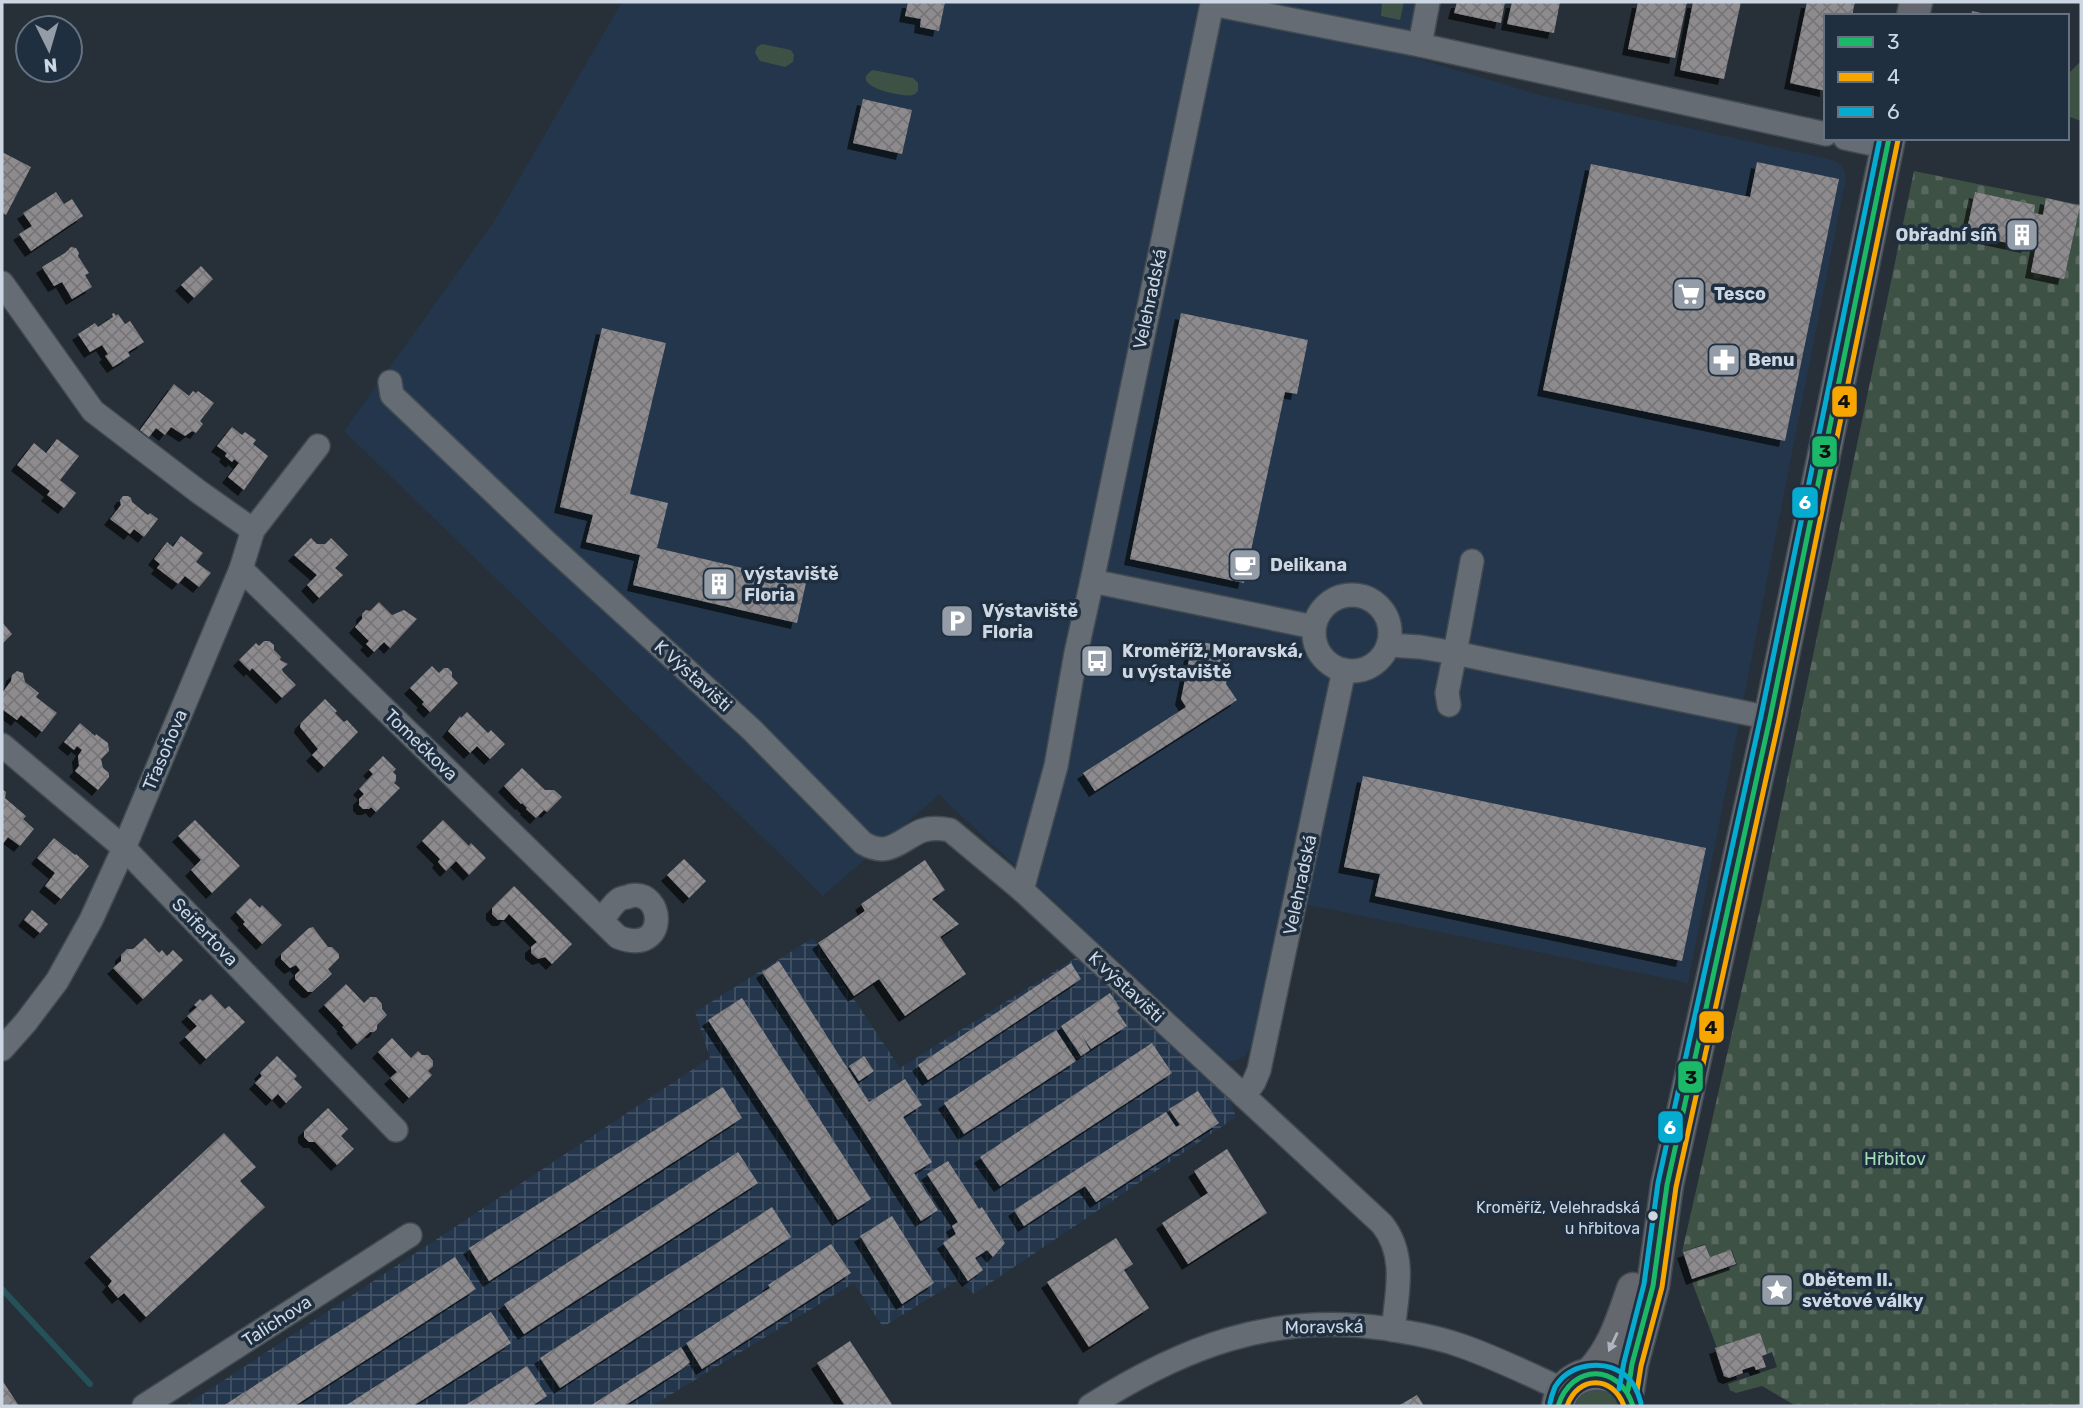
<svg xmlns="http://www.w3.org/2000/svg" width="2083" height="1408" viewBox="0 0 2083 1408" font-family="Rubik,sans-serif">
<style>
.built{fill:#24364b}
.industrial{fill:url(#industrial-grid)}
.grass{fill:#3e5145}
.cemetery{fill:url(#cemetery-stones)}
.lines{fill:none;stroke-linecap:round;stroke-linejoin:round}
.stream{stroke:#255259;stroke-width:6}
.building{fill:url(#building-cross-hatch);filter:url(#shadow)}
.street-casing{stroke:#424a52;stroke-width:26}
.secondary-casing{stroke:#424a52;stroke-width:35}
.street{stroke:#656c74;stroke-width:23}
.secondary{stroke:#64676d;stroke-width:32}
.bus-1-casing{stroke:#1f2f40;stroke-width:10}
.bus-2-casing{stroke:#1f2f40;stroke-width:10}
.bus-3-casing{stroke:#1f2f40;stroke-width:10}
.bus-1{stroke:#1ab867;stroke-width:5}
.bus-2{stroke:#f7a600;stroke-width:5}
.bus-3{stroke:#06acd0;stroke-width:5}
.oneway{fill:#aeb5c0}
.bus-dot{fill:#cdd7e3;stroke:#1f2f40;stroke-width:2.5}
.labels{text-anchor:middle;stroke-width:7;stroke-linejoin:round;paint-order:stroke}
.bus-label{font-size:16px;fill:#cdd7e3;stroke:#1f2f40;text-anchor:end}
.poi-label{font-size:18px;font-weight:bold;fill:#cdd7e3;stroke:#1f2f40;text-anchor:start}
.street-label{font-size:18px;fill:#cdd7e3;stroke:#1f2f40}
.park-label{font-size:18px;fill:#a4deb3;stroke:#1f2f40}
.line-badge{stroke:#1f2f40;stroke-width:2.5}
.badge-label{font-size:19px;text-anchor:middle;font-weight:bold;fill:#fff}
.pale-badge-label{font-size:19px;text-anchor:middle;font-weight:bold;fill:#111}
</style>
<defs>
<pattern id="industrial-grid" width="8" height="8" patternUnits="userSpaceOnUse" patternTransform="scale(1.75)"><rect width="8" height="8" fill="#24364b"/><path d="M0 4h8M4 0v8" fill="none" stroke="#435265"/></pattern>
<pattern id="cemetery-stones" width="16" height="16" patternUnits="userSpaceOnUse" patternTransform="scale(1.75)"><rect width="16" height="16" fill="#3e5145"/><path d="M2 7V4a2 2 0 0 1 4 0v3zM10 15v-3a2 2 0 0 1 4 0v3z" fill="#596960"/></pattern>
<pattern id="building-cross-hatch" width="8" height="8" patternUnits="userSpaceOnUse" patternTransform="scale(1.75)"><rect width="8" height="8" fill="#8e8b8f"/><path d="M0 0l8 8M0 8l8-8" fill="none" stroke="#767478"/></pattern>
<filter id="shadow"><feDropShadow dx="-6" dy="6" stdDeviation="0" flood-color="#0009"/></filter>
</defs>
<rect width="100%" height="100%" fill="#272f38"/>
<path class="built" d="M622,2H1419L1409,56L1540,95L1833,160L1841,165L1845,172V183L1688,983L1284,900L1254,1042L1245,1056L1235,1061H1226L939,795L823,896L344,431L495,220Z"/>
<path class="industrial" d="M813,938L900,1068L1082,954L1225,1087L1236,1117L974,1294L958,1280L883,1327L854,1283L652,1406H185L710,1058L695,1012Z"/>
<g class="grass">
<path d="M1382,2H1404L1400,20L1381,16Z"/>
<path d="M762,44L791,50L794,55L793,62L785,67L760,61L755,53L757,47Z"/>
<path d="M2081,61V121L2067,116V75Z"/>
<path d="M873,70L913,78L918,83V91C916,93 915,94 913,95C906,98 845,86 873,70Z"/>
<path d="M1612,1388L1620,1397L1622,1406H1570L1578,1390Z"/>
</g>
<path class="cemetery" d="M1914,171L2081,205V1406H1796L1762,1386L1736,1393L1730,1390L1728,1384L1777,1367L1772,1352L1767,1354L1760,1333L1717,1348L1692,1282L1737,1265L1732,1250L1710,1257L1705,1244L1682,1252L1761,905Z"/>
<g class="lines">
<path class="stream" d="M2,1289L90,1384"/>
</g>
<g class="building">
<path d="M908,2H945L939,31L920,27L921,19L905,16Z"/>
<path d="M1457,2H1505L1501,23L1454,13Z"/>
<path d="M1512,2H1560L1554,33L1507,24Z"/>
<path d="M1638,2H1687L1675,58L1628,49Z"/>
<path d="M1693,2H1741L1724,79L1680,70Z"/>
<path d="M1807,2H1855L1852,16H1826V91L1790,83Z"/>
<path d="M1972,11L1990,15V16H1971Z"/>
<path d="M863,99L912,110L902,154L853,143Z"/>
<path d="M2,152L31,167L6,215L2,213Z"/>
<path d="M1757,162L1839,179L1785,441L1543,390L1591,164L1750,197Z"/>
<path d="M56,192L64,204L72,199L83,216L31,251L19,234L32,226L23,213Z"/>
<path d="M1975,192L2035,205L2034,213L2043,215L2046,198L2080,206L2064,279L2031,272L2037,241L2029,239L2027,247L1966,234Z"/>
<path d="M71,247L76,248L79,253L78,256L89,273L85,275L92,287L72,299L62,282L54,286L42,267L65,253Z"/>
<path d="M201,266L213,279L194,298L181,285Z"/>
<path d="M114,313L116,316L118,314L125,324L130,321L144,342L128,352L130,356L113,367L105,356L108,354L102,345L90,352L78,334L95,323L98,327L113,317L112,314Z"/>
<path d="M1181,313L1308,340L1297,394L1285,392L1244,583L1130,559Z"/>
<path d="M602,328L666,343L630,494L668,503L657,548L806,583L797,623L633,585L640,555L586,542L593,515L560,507Z"/>
<path d="M174,384L189,396L193,391L196,393L198,391L214,403L200,421L203,424L196,433L192,431L185,436L171,427L165,435L156,428L149,437L140,430Z"/>
<path d="M232,427L242,435L245,432L256,440L253,444L268,456L244,490L228,477L239,463L234,459L232,462L225,456L227,453L217,446Z"/>
<path d="M57,439L79,456L60,480L76,493L64,508L47,495L50,491L17,465L34,443L46,453Z"/>
<path d="M123,496H128L131,498L132,502L148,515L150,513L158,519L144,537L134,529L130,534L110,519L121,505L120,500Z"/>
<path d="M181,536L203,553L196,562L211,573L199,587L185,576L178,584L157,568L160,564L154,559L167,542L173,547Z"/>
<path d="M311,538L317,544H325L331,538L348,555L335,568L343,575L319,598L307,585L317,575L294,555Z"/>
<path d="M379,602L392,615L404,610L417,619L390,648L384,642L374,652L366,644L369,641L355,627L362,619V614L366,610L370,611Z"/>
<path d="M2,622L12,634L2,644Z"/>
<path d="M264,641H269L274,645V650L281,657L280,660L288,664L282,669L283,672L296,685L282,698L252,668L250,671L239,660L256,643L259,646Z"/>
<path d="M1198,641L1234,649L1226,684L1237,700L1095,791L1083,773L1186,707L1181,699L1192,645Z"/>
<path d="M432,666L439,673L444,668H448L452,672V677L458,683L430,712L422,704L424,702L410,688Z"/>
<path d="M17,671L23,673L25,682L39,693L36,697L57,713L42,732L21,715L17,720L2,709V693L11,681L12,675Z"/>
<path d="M325,699L337,711L335,713L344,722L347,720L358,732L324,767L312,755L318,749L300,727L301,723Z"/>
<path d="M467,712L488,733L491,730L505,744L490,759L477,746L470,753L448,731L460,716L461,718Z"/>
<path d="M80,723L95,736L96,734L108,743L109,751L101,759L103,768L109,773V777L98,790L75,771L79,766L78,756L82,750L77,746L74,750L64,742Z"/>
<path d="M383,756L396,769L393,772L396,775V781L394,783L400,788L376,812L371,807L369,809H363L359,805V799L364,794L359,789L373,774L369,770Z"/>
<path d="M522,768L545,790H554L562,797L547,812L544,810L536,818L526,809L527,808L522,803L521,804L504,786Z"/>
<path d="M1363,776L1706,848L1682,961L1375,896L1380,874L1344,867Z"/>
<path d="M2,789L6,792L5,798L26,816L23,819L34,829L20,846L8,837L2,845Z"/>
<path d="M195,820L240,866L212,893L191,870L201,860L178,836Z"/>
<path d="M443,820L469,846L471,843L486,858L469,875L456,861L446,871L438,862L440,859L422,841Z"/>
<path d="M54,838L75,855L76,854L89,866L61,899L45,886L55,873L37,858Z"/>
<path d="M684,859L706,881L689,898L667,875Z"/>
<path d="M925,860L945,890L932,899L959,924L940,937L966,974L905,1016L879,979L854,996L818,943L865,911L861,904Z"/>
<path d="M514,886L572,944L552,964L545,957L538,959L531,953V947L537,942L509,914L504,920H498L492,914V908Z"/>
<path d="M250,898L260,908L262,905L282,925L262,944L243,924L245,922L236,912Z"/>
<path d="M32,910L48,924L40,933L24,920Z"/>
<path d="M313,927L328,947H332L339,954V958L328,969L332,974L312,992H308L295,979V975L300,970L296,965L290,968L281,959V954L309,928Z"/>
<path d="M145,938L159,953L162,950L167,956L173,950L183,960L143,999L113,968L121,961V955L127,949H133Z"/>
<path d="M779,961L869,1102L905,1079L922,1105L903,1117L932,1162L914,1173L938,1210L921,1221L762,972Z"/>
<path d="M1071,963L1081,979L928,1080L918,1065Z"/>
<path d="M346,984L364,1003L370,997H376L382,1004V1009L387,1015L377,1025V1029L374,1032H370L357,1044L342,1027L344,1026L324,1005Z"/>
<path d="M1110,993L1120,1008L1117,1011L1127,1026L1091,1049L1081,1034L1090,1050L1081,1056L1061,1026Z"/>
<path d="M211,994L225,1009L229,1006L245,1022L206,1059L185,1037L197,1026L187,1016L197,1007L194,1005L200,999L203,1001Z"/>
<path d="M742,998L871,1199L838,1220L708,1020Z"/>
<path d="M1056,1030L1076,1061L964,1134L944,1103Z"/>
<path d="M392,1038L411,1058L418,1051L422,1055H428L433,1061V1066L428,1071L432,1075L409,1098L390,1078L397,1072L378,1052Z"/>
<path d="M1152,1043L1172,1073L1000,1186L980,1157Z"/>
<path d="M277,1056L297,1076L294,1079L302,1087L286,1103L278,1094L272,1100L255,1083L262,1076L260,1073Z"/>
<path d="M864,1056L874,1071L859,1081L849,1066Z"/>
<path d="M723,1087L742,1118L489,1281L469,1248Z"/>
<path d="M1198,1091L1219,1123L1096,1202L1085,1186L1024,1226L1014,1210L1166,1112L1176,1127L1180,1125L1169,1109Z"/>
<path d="M328,1108L348,1129L341,1136L354,1149L337,1165L315,1142H309L304,1137V1131Z"/>
<path d="M224,1133L256,1167L240,1181L265,1207L146,1317L124,1293L118,1298L108,1286L112,1281L90,1257Z"/>
<path d="M1227,1149L1267,1213L1188,1264L1162,1223L1208,1193L1194,1171Z"/>
<path d="M738,1152L758,1183L524,1334L504,1304Z"/>
<path d="M948,1161L979,1209L982,1207L1005,1243L993,1257L987,1250L975,1258L983,1270L968,1281L943,1243L956,1234L952,1226L958,1222L927,1174Z"/>
<path d="M772,1207L791,1237L560,1388L540,1358Z"/>
<path d="M892,1216L934,1283L902,1304L860,1236Z"/>
<path d="M1116,1238L1133,1264L1124,1270L1149,1308L1089,1347L1047,1282Z"/>
<path d="M831,1244L851,1273L702,1369L686,1343L770,1288L768,1285Z"/>
<path d="M1705,1245L1710,1257L1731,1250L1736,1264L1692,1279L1683,1252Z"/>
<path d="M455,1257L476,1289L296,1405L223,1406Z"/>
<path d="M491,1312L511,1343L413,1406H345Z"/>
<path d="M1760,1333L1767,1354L1762,1356L1766,1367L1756,1370L1754,1366L1742,1370L1743,1373L1729,1378L1724,1376L1715,1348Z"/>
<path d="M850,1341L893,1406H845L817,1363Z"/>
<path d="M681,1347L690,1362L682,1369L624,1406H590Z"/>
<path d="M527,1366L547,1396L532,1406H464Z"/>
<path d="M2,1380L19,1406H2Z"/>
<path d="M1417,1395L1424,1406H1398Z"/>
</g>
<g class="lines">
<defs>
<g id="street">
<path d="M1420,45L1428,2"/>
<path d="M1845,138L1887,147"/>
<path d="M2,283L93,411L199,492L253,530"/>
<path d="M390,382L392,395L543,539L752,730L863,843C888,858 899,841 921,831C931,827 940,828 950,830L1022,890"/>
<path d="M1472,561L1455,653L1770,718"/>
<path d="M241,569L618,937C669,957 665,888 630,896C629,897 621,898 620,899C613,903 607,914 602,920"/>
<path d="M1092,581L1076,653L1056,766L1022,890L1382,1224C1407,1255 1397,1293 1393,1330"/>
<circle cx="1352" cy="633" r="38"/>
<path d="M1314,627L1092,581L1212,4L1420,45L1826,134"/>
<path d="M1388,645L1420,647L1455,653L1447,693L1449,705"/>
<path d="M2,745L124,848L396,1130"/>
<path d="M2,1049L26,1022L57,981L91,920L124,848L241,569L253,530L318,446"/>
<path d="M1244,1096L1254,1082L1259,1070L1344,670"/>
<path d="M144,1406L410,1235"/>
<path d="M1090,1406C1183,1347 1271,1313 1382,1328C1407,1332 1432,1336 1456,1344C1493,1356 1528,1374 1564,1390"/>
</g>
<g id="secondary">
<path d="M1913,16L1916,2"/>
<path d="M1591,1373C1614,1349 1622,1320 1633,1289"/>
<path d="M1628,1390L1632,1364L1653,1286L1667,1185L1770,718L1889,138"/>
<path d="M1558,1406C1562,1380 1587,1369 1610,1376"/>
</g>
</defs>
<use href="#street" class="street-casing"/>
<use href="#secondary" class="secondary-casing"/>
<use href="#street" class="street"/>
<use href="#secondary" class="secondary"/>
<defs>
<g id="bus-1">
<path d="M1628,1390L1632,1364L1653,1286L1667,1185L1770,718L1889,138"/>
<path d="M1558,1406C1572,1363 1619,1363 1633,1406"/>
</g>
<g id="bus-2">
<path d="M1637,1391L1641,1366L1662,1287L1676,1187L1779,720L1898,140"/>
<path d="M1567,1406C1578,1375 1613,1375 1624,1406"/>
</g>
<g id="bus-3">
<path d="M1619,1389L1624,1362L1644,1284L1658,1183L1761,716L1880,138"/>
<path d="M1550,1403C1551,1398 1553,1392 1555,1387C1569,1364 1603,1358 1625,1375C1634,1382 1638,1392 1641,1403"/>
</g>
</defs>
<use href="#bus-1" class="bus-1-casing"/>
<use href="#bus-2" class="bus-2-casing"/>
<use href="#bus-3" class="bus-3-casing"/>
<use href="#bus-1" class="bus-1"/>
<use href="#bus-2" class="bus-2"/>
<use href="#bus-3" class="bus-3"/>
</g>
<defs><path id="oneway-solid" d="M-6-.8H1V-3.2L6.5 0L1 3.2V.8H-6Z" transform="scale(1.75)"/></defs>
<use class="oneway" href="#oneway-solid" transform="translate(1613 1342) rotate(115)"/>
<defs>
<symbol id="building-square" viewBox="-11 -11 22 22"><rect x="-9" y="-9" width="18" height="18" rx="4" fill="#939ca7" stroke="#1f2f40"/><path d="M-4-6H4V6H1V3H-1V6H-4ZM-2.5-4.3h1.7v1.8h-1.7ZM.8-4.3h1.7v1.8H.8ZM-2.5-1h1.7V.8h-1.7ZM.8-1h1.7V.8H.8Z" fill="#fff"/></symbol>
<symbol id="supermarket-square" viewBox="-11 -11 22 22"><rect x="-9" y="-9" width="18" height="18" rx="4" fill="#939ca7" stroke="#1f2f40"/><path d="M-6-5.5h2.5l.6 2H6L4.5 2H-2.5L-4.4-4H-6ZM-1.5 3.2a1.3 1.3 0 1 0 .1 0ZM3 3.2a1.3 1.3 0 1 0 .1 0Z" fill="#fff"/></symbol>
<symbol id="pharmacy-square" viewBox="-11 -11 22 22"><rect x="-9" y="-9" width="18" height="18" rx="4" fill="#939ca7" stroke="#1f2f40"/><path d="M-2-6h4v4h4v4h-4v4h-4v-4h-4v-4h4Z" fill="#fff"/></symbol>
<symbol id="cafe-square" viewBox="-11 -11 22 22"><rect x="-9" y="-9" width="18" height="18" rx="4" fill="#939ca7" stroke="#1f2f40"/><path d="M-5.5-4.5H6V0H3Q3 3.5 0 3.5H-2.5Q-5.5 3.5-5.5 0ZM3-3.2v2h1.7v-2ZM-6 4.5H4V6H-6Z" fill="#fff"/></symbol>
<symbol id="parking-square" viewBox="-11 -11 22 22"><rect x="-9" y="-9" width="18" height="18" rx="4" fill="#939ca7" stroke="#1f2f40"/><path d="M-3.5-5.5H1a3.5 3.5 0 0 1 0 7H-1V5.5H-3.5ZM-1-3.4V-.6H.8a1.4 1.4 0 0 0 0-2.8Z" fill="#fff"/></symbol>
<symbol id="bus-square" viewBox="-11 -11 22 22"><rect x="-9" y="-9" width="18" height="18" rx="4" fill="#939ca7" stroke="#1f2f40"/><path d="M-5-6H5V4H4V6H2V4H-2V6H-4V4H-5ZM-3.5-4V0h7V-4ZM-3.5 1.2v1.5H-2V1.2ZM2 1.2v1.5H3.5V1.2Z" fill="#fff"/></symbol>
<symbol id="sight-square" viewBox="-11 -11 22 22"><rect x="-9" y="-9" width="18" height="18" rx="4" fill="#939ca7" stroke="#1f2f40"/><path d="M0-6L1.8-2.2L6-1.7L2.9 1.2L3.7 5.4L0 3.3L-3.7 5.4L-2.9 1.2L-6-1.7L-1.8-2.2Z" fill="#fff"/></symbol>
</defs>
<g fill-rule="evenodd">
<use href="#building-square" x="2003" y="216" width="38" height="38"/>
<use href="#supermarket-square" x="1670" y="275" width="38" height="38"/>
<use href="#pharmacy-square" x="1705" y="341" width="38" height="38"/>
<use href="#cafe-square" x="1226" y="546" width="38" height="38"/>
<use href="#building-square" x="700" y="565" width="38" height="38"/>
<use href="#parking-square" x="938" y="602" width="38" height="38"/>
<use href="#bus-square" x="1078" y="642" width="38" height="38"/>
<use href="#sight-square" x="1758" y="1271" width="38" height="38"/>
</g>
<circle class="bus-dot" cx="1653" cy="1216" r="6"/>
<g class="labels">
<g class="bus-label">
<text x="1640" y="1213">Kroměříž, Velehradská<tspan x="1640" dy="21">u hřbitova</tspan></text>
</g>
<g class="poi-label">
<text x="1997" y="241" text-anchor="end">Obřadní síň</text>
<text x="1714" y="300">Tesco</text>
<text x="1748" y="366">Benu</text>
<text x="1270" y="571">Delikana</text>
<text x="744" y="580">výstaviště<tspan x="744" dy="21">Floria</tspan></text>
<text x="982" y="617">Výstaviště<tspan x="982" dy="21">Floria</tspan></text>
<text x="1122" y="657">Kroměříž, Moravská,<tspan x="1122" dy="21">u výstaviště</tspan></text>
<text x="1802" y="1286">Obětem II.<tspan x="1802" dy="21">světové války</tspan></text>
</g>
<g class="street-label">
<text transform="translate(1150 299) rotate(-78)" y="6">Velehradská</text>
<text transform="translate(693 676) rotate(42)" y="6">K Výstavišti</text>
<text transform="translate(421 745) rotate(44)" y="6">Tomečkova</text>
<text transform="translate(165 750) rotate(-67)" y="6">Třasoňova</text>
<text transform="translate(1300 885) rotate(-78)" y="6">Velehradská</text>
<text transform="translate(205 932) rotate(46)" y="6">Seifertova</text>
<text transform="translate(1126 987) rotate(43)" y="6">K výstavišti</text>
<text transform="translate(277 1321) rotate(-33)" y="6">Talichova</text>
<text transform="translate(1324 1327) rotate(-1)" y="6">Moravská</text>
</g>
<g class="park-label">
<text x="1895" y="1165">Hřbitov</text>
</g>
</g>
<g class="line-badge">
<rect x="1831" y="385" width="27" height="33" rx="7" fill="#f7a600"/>
<rect x="1811" y="435" width="27" height="33" rx="7" fill="#1ab867"/>
<rect x="1791" y="486" width="28" height="33" rx="7" fill="#06acd0"/>
<rect x="1698" y="1010" width="27" height="34" rx="7" fill="#f7a600"/>
<rect x="1677" y="1060" width="27" height="34" rx="7" fill="#1ab867"/>
<rect x="1657" y="1110" width="27" height="34" rx="7" fill="#06acd0"/>
</g>
<g class="badge-label">
<text x="1805" y="509">6</text>
<text x="1670" y="1134">6</text>
</g>
<g class="pale-badge-label">
<text x="1844" y="408">4</text>
<text x="1825" y="458">3</text>
<text x="1711" y="1034">4</text>
<text x="1691" y="1084">3</text>
</g>
<rect width="2083" height="1408" fill="none" stroke="#cdd7e3" stroke-width="7"/>
<rect x="1824" y="14" width="245" height="126" fill="#1f2f40" stroke="#657281" stroke-width="2"/>
<rect x="1838" y="37" width="35" height="10" fill="#1ab867" stroke="#657281" stroke-width="2"/>
<text x="1887" y="49" font-size="21" fill="#cdd7e3">3</text>
<rect x="1838" y="72" width="35" height="10" fill="#f7a600" stroke="#657281" stroke-width="2"/>
<text x="1887" y="84" font-size="21" fill="#cdd7e3">4</text>
<rect x="1838" y="107" width="35" height="10" fill="#06acd0" stroke="#657281" stroke-width="2"/>
<text x="1887" y="119" font-size="21" fill="#cdd7e3">6</text>
<g transform="translate(49 49) rotate(175)"><circle r="33" fill="#1f2f40" stroke="#657281" stroke-width="2"/>
<path d="M0-5L12 26L0 18L-12 26Z" fill="#939ca7"/>
<text y="-10" font-size="19" font-weight="bold" text-anchor="middle" fill="#cdd7e3">N</text>
</g>
</svg>
